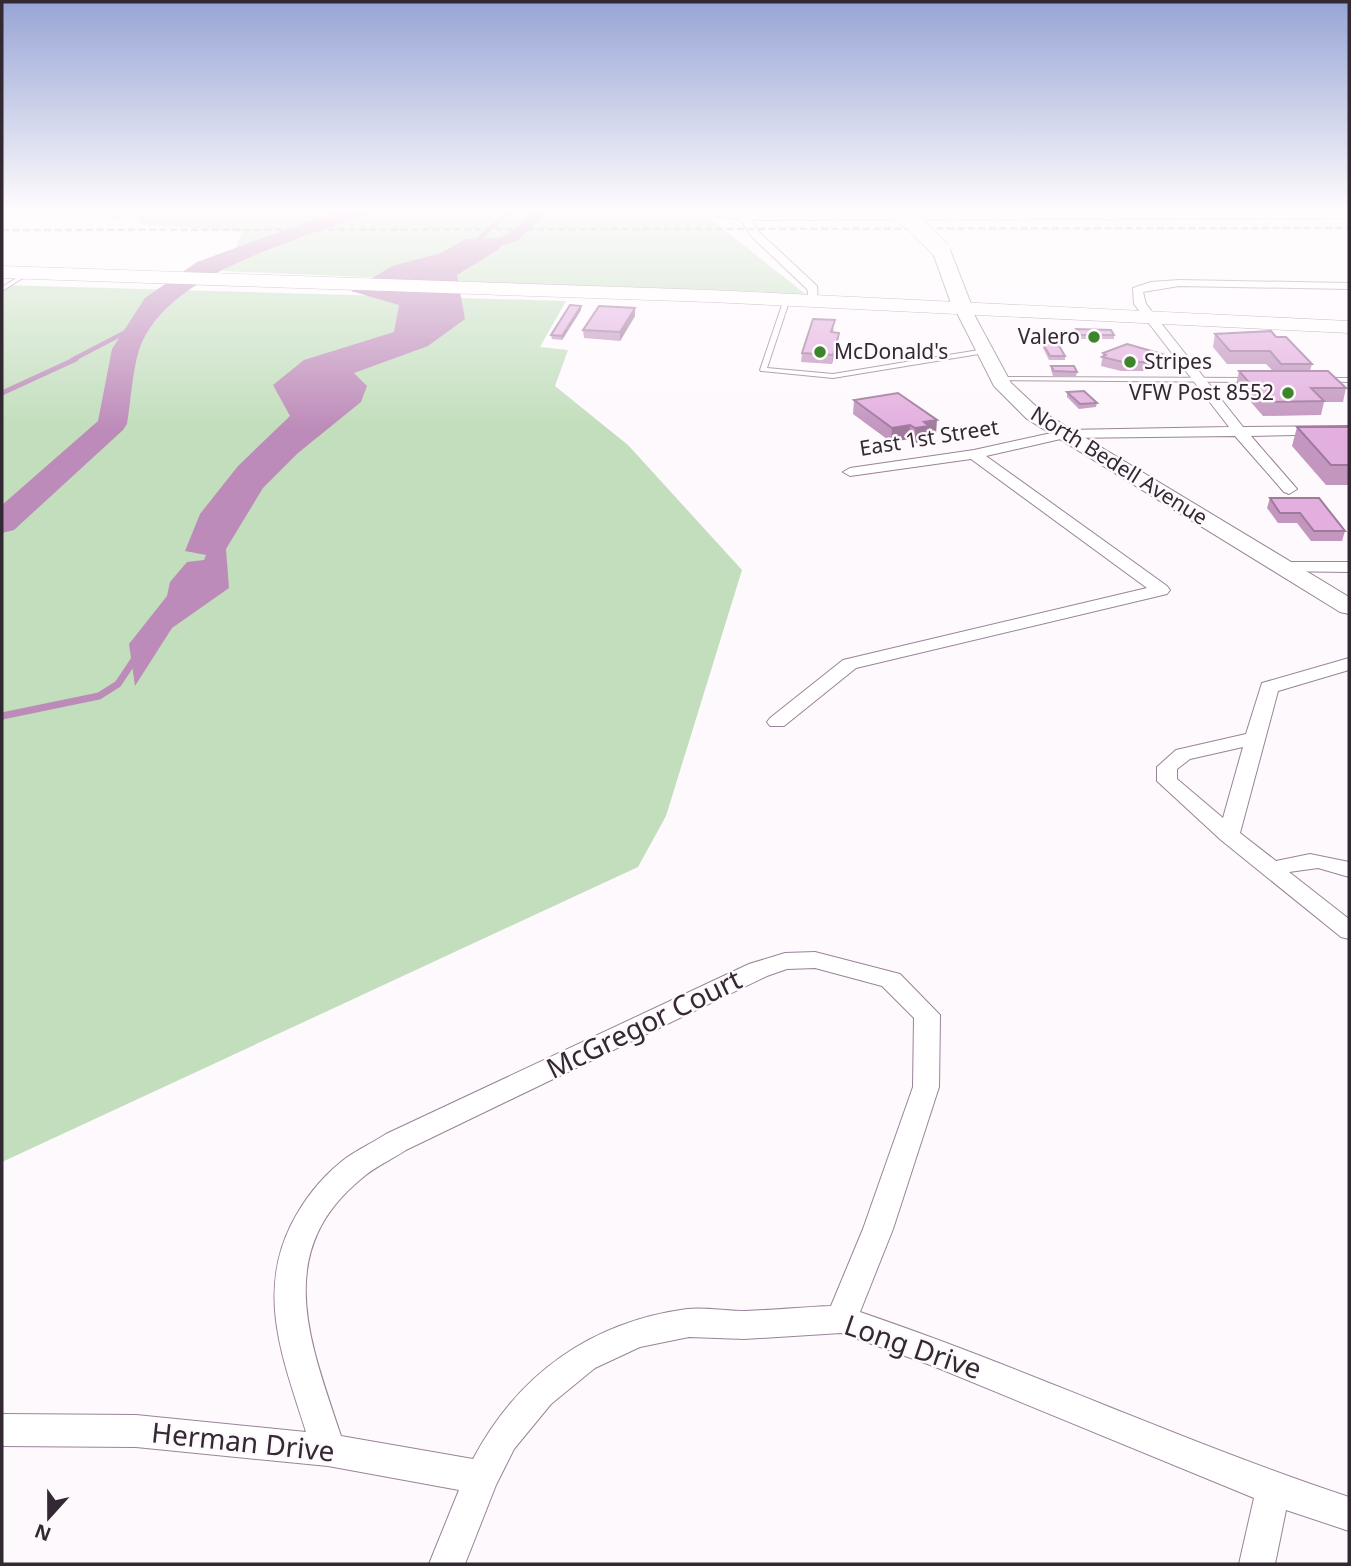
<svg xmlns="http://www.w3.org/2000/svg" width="1351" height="1566" viewBox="0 0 1351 1566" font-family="'Noto Sans',sans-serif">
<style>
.green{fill:#c2debc}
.water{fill:#bd8bb9}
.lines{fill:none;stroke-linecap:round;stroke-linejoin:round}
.stream-far2{stroke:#bd8bb9;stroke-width:4.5}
.stream-far1{stroke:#bd8bb9;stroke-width:5}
.stream{stroke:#bd8bb9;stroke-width:7}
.canal{fill:#bd8bb9;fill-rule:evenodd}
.river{fill:#bd8bb9;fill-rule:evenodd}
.service-casing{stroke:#9a8398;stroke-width:2}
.minor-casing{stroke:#9a8398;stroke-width:2}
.secondary-casing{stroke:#9a8398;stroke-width:2}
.primary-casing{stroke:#9a8398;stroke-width:2}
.trunk-casing{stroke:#9a8398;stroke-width:1}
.service{fill:#fff;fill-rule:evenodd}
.minor{fill:#fff;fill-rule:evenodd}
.secondary{fill:#fff;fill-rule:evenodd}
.primary{fill:#fff;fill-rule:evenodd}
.trunk{fill:#fff;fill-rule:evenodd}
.rail{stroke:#9b949a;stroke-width:2.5;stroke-dasharray:7 3.5;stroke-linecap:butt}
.primary-bridge-casing{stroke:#9a8398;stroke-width:19;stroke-linecap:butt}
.primary-bridge{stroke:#fff;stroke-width:18}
.wall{fill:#c396c0}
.shaded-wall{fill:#9f7a9c}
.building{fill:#e3afdf;stroke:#9f7a9c;stroke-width:2}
.poi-dot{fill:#3d852b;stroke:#fef9fd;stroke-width:2.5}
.labels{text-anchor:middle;stroke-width:5;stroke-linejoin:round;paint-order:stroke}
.far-poi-label{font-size:21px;fill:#322932;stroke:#fef9fd;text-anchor:end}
.far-street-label{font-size:21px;fill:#322932;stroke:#fef9fd}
.near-street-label{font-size:28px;fill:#322932;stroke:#fef9fd}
</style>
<rect width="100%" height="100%" fill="#fef9fd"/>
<g class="green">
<path d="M132,210H707L713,221L808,296L223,271L234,255L242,232L139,224Z"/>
<path d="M2,285L566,301L540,347L568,350L555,386L628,445L742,570L666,816L638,867L2,1162Z"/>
</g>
<path class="water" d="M506,238L499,249L457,275L465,319L428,346L354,373L367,386L361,402L298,453L263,488L226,549L229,588L172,628L135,686L129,644L167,596L170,582L187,562L204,560L206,555L185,551L200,514L238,466L290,416L273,385L304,360L394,332L399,305L351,291L392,266L441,253L466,239Z"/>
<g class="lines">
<g class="stream-far2">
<path d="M470,247L511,210"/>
<path d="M72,360L141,324"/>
</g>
<path class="stream-far1" d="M2,393L76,359"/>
<path class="stream" d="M2,716L99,696L118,684L136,657"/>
<path class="canal" d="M536,210H549L517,241L470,254L463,250L507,235Z"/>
<path class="river" d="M340,210H370L366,214C297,241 165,273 139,350C132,373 131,400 127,424L123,430L14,530L2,533V505L98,421L112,349L145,298L197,262Z"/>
<defs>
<g id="service">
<path d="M26,272L31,273L2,291V287Z"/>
<path d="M787,297L790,299L767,368L833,374L985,349L988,351L985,353L833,378L761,371L760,370L784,299Z"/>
<path d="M1000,377L1248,378L1251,380L1248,382L998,380V378Z"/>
<path d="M1324,378H1349V382L1322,381V379Z"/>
</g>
<g id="minor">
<path d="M108,210H118L120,216L112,218Z"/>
<path d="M708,210L746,214L759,232L817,286L818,302H810L807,289L751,236L740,219L715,216Z"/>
<path d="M1179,280L1349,283V289L1179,286L1143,292L1146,304L1243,427L1349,426V434L1251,436L1297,489L1289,494L1284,492L1235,436L1065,438L986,456L1167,586L1170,590L1167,594L856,668L784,726H770L767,722L770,718L843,660L1147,588L971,459L850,476L843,472L850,468L974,450L1065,430L1229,427L1134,304L1133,288L1151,282Z"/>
<path d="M1282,562H1349V572L1276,571L1274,567Z"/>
<path d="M1349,658V670L1278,691L1240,833L1276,861L1310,854L1349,862V877L1318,868L1289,872L1349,919V939L1341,937L1221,840L1157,781V767L1176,750L1246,734L1262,683ZM1243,747L1223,818L1177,779V769L1190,759Z"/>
<path d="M815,952L900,974L940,1015L939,1087L893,1229L860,1312C1025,1368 1183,1442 1349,1497V1531L1286,1510L1275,1564H1239L1254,1498L933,1366L841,1333L744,1339L689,1337L640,1347L595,1368L551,1404L514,1449L496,1485L465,1564H429L459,1490L328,1466L136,1447L2,1446V1414L136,1415L306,1432C284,1361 256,1296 291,1225C303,1201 320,1179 341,1162C354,1151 371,1144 386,1134L749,964L785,953ZM815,968L882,986L914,1018L913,1087L863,1229L831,1306C802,1307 774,1310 746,1311C726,1311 706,1307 687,1309C591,1322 518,1374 473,1459L341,1436C311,1344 271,1253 361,1179C374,1167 391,1160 406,1150L767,976L787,969Z"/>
</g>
<g id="secondary">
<path d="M1349,210V218L743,220L736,216L743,212Z"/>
<path d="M963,304L971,309L1011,383L1041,411L1349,597V614L1340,612L1027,419L994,386L955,309Z"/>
</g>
<g id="primary">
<path d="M735,210H751L749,219H737Z"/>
<path d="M769,210L827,213L829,216C821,224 777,218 769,210Z"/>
<path d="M995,210H1013L1017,215L1009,220L1003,218Z"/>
<path d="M1065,210H1121L1131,215C1123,223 1073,218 1065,210Z"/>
<path d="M941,245L950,250L973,309L970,313H956L953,309L932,250Z"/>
</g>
<path id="trunk" d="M2,266L710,290L1349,321V333L710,302L2,278Z"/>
</defs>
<use href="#service" class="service-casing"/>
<use href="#minor" class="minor-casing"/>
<use href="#secondary" class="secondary-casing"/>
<use href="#primary" class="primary-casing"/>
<use href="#trunk" class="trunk-casing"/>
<use href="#service" class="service"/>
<use href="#minor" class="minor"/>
<use href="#secondary" class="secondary"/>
<use href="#primary" class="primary"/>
<use href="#trunk" class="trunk"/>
<path class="rail" d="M2,230L1349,228"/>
<defs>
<path id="primary-bridge" d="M893,210L912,221L941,250"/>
</defs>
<use href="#primary-bridge" class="primary-bridge-casing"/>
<use href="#primary-bridge" class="primary-bridge"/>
</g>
<g class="wall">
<path d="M581,310L562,340L552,339L551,335Z"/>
<path d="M635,316L620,341L584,338L583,330Z"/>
<path d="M834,328L833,332L839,333L838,341L832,364L801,362L802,353Z"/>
<path d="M1076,329L1114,335V339H1079L1075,334Z"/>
<path d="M1215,334L1276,337L1312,364L1310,371L1346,388L1343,402H1324L1321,415L1263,416L1236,385L1239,371H1273L1266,364H1227L1213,347Z"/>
<path d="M1043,344L1065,356V360H1049L1043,348Z"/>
<path d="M1103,353L1162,354L1160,362L1142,371H1121L1101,366Z"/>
<path d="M1051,366L1077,372L1076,376H1053L1051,370Z"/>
<path d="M1067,392L1097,403L1096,407L1079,409L1067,397Z"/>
<path d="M854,400L936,434L928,435V440L914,443L909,439L891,442L853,414Z"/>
<path d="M1297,427H1349V485H1326L1292,446Z"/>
<path d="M1270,498L1345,531L1342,541H1311L1297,523H1278L1267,508Z"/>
</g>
<g class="shaded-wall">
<path d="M581,306V310L562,340V336Z"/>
<path d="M635,308V316L620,341V332Z"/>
<path d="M839,333L838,341L832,364L833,355Z"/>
<path d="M1162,354L1160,362L1142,371L1144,362Z"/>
<path d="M937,420L936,434L928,435V440L914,443L915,428L924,422Z"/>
<path d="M910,425L909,439L891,442L892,428Z"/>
</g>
<g class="building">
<path d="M570,305L581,306L562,336L551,335Z"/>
<path d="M599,306L635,308L620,332L583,330Z"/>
<path d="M813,319L835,320L831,332L839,333L833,355L802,353Z"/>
<path d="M1076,329L1111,330L1114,335H1079Z"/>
<path d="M1271,331L1276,337H1286L1312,364H1281L1270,351H1230L1215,334Z"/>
<path d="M1043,344H1058L1065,356H1050Z"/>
<path d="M1127,344L1162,354L1144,362H1123L1102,357L1106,355L1103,353Z"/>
<path d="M1051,366H1074L1077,372L1054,371Z"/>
<path d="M1239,371H1328L1346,388H1311L1324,401L1266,402Z"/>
<path d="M1084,391L1097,403L1080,404L1067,392Z"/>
<path d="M898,393L937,420L924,422L929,426L915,428L910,425L892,428L854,400Z"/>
<path d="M1297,427H1349V465H1331Z"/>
<path d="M1270,498H1319L1345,531H1314L1300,513H1280Z"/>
</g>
<linearGradient id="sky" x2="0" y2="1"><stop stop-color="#97a4d5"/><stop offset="0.49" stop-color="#fffcfe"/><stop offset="1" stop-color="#fffcfe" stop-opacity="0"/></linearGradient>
<rect width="1351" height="429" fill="url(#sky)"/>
<g class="poi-dot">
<circle cx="1094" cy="337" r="7"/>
<circle cx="820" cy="352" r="7"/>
<circle cx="1130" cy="362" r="7"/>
<circle cx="1288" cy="393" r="7"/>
</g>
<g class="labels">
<g class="far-poi-label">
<text x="1080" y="344">Valero</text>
<text x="834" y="359" text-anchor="start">McDonald's</text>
<text x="1144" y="369" text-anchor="start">Stripes</text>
<text x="1274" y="400">VFW Post 8552</text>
</g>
<g class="far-street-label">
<text transform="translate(929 438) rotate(-9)" y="7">East 1st Street</text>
<text transform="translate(1119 466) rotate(32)" y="7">North Bedell Avenue</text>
</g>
<g class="near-street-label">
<text transform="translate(644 1024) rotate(-26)" y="10">McGregor Court</text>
<text transform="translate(913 1347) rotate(19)" y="10">Long Drive</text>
<text transform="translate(243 1442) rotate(6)" y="10">Herman Drive</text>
</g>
</g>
<rect width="1351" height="1566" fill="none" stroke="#322932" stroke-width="7"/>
<g transform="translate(49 1517) rotate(201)" stroke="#fef9fd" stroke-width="5" paint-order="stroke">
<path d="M0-5L12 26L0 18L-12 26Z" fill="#322932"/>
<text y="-10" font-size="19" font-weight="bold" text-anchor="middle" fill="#322932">N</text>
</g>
</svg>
